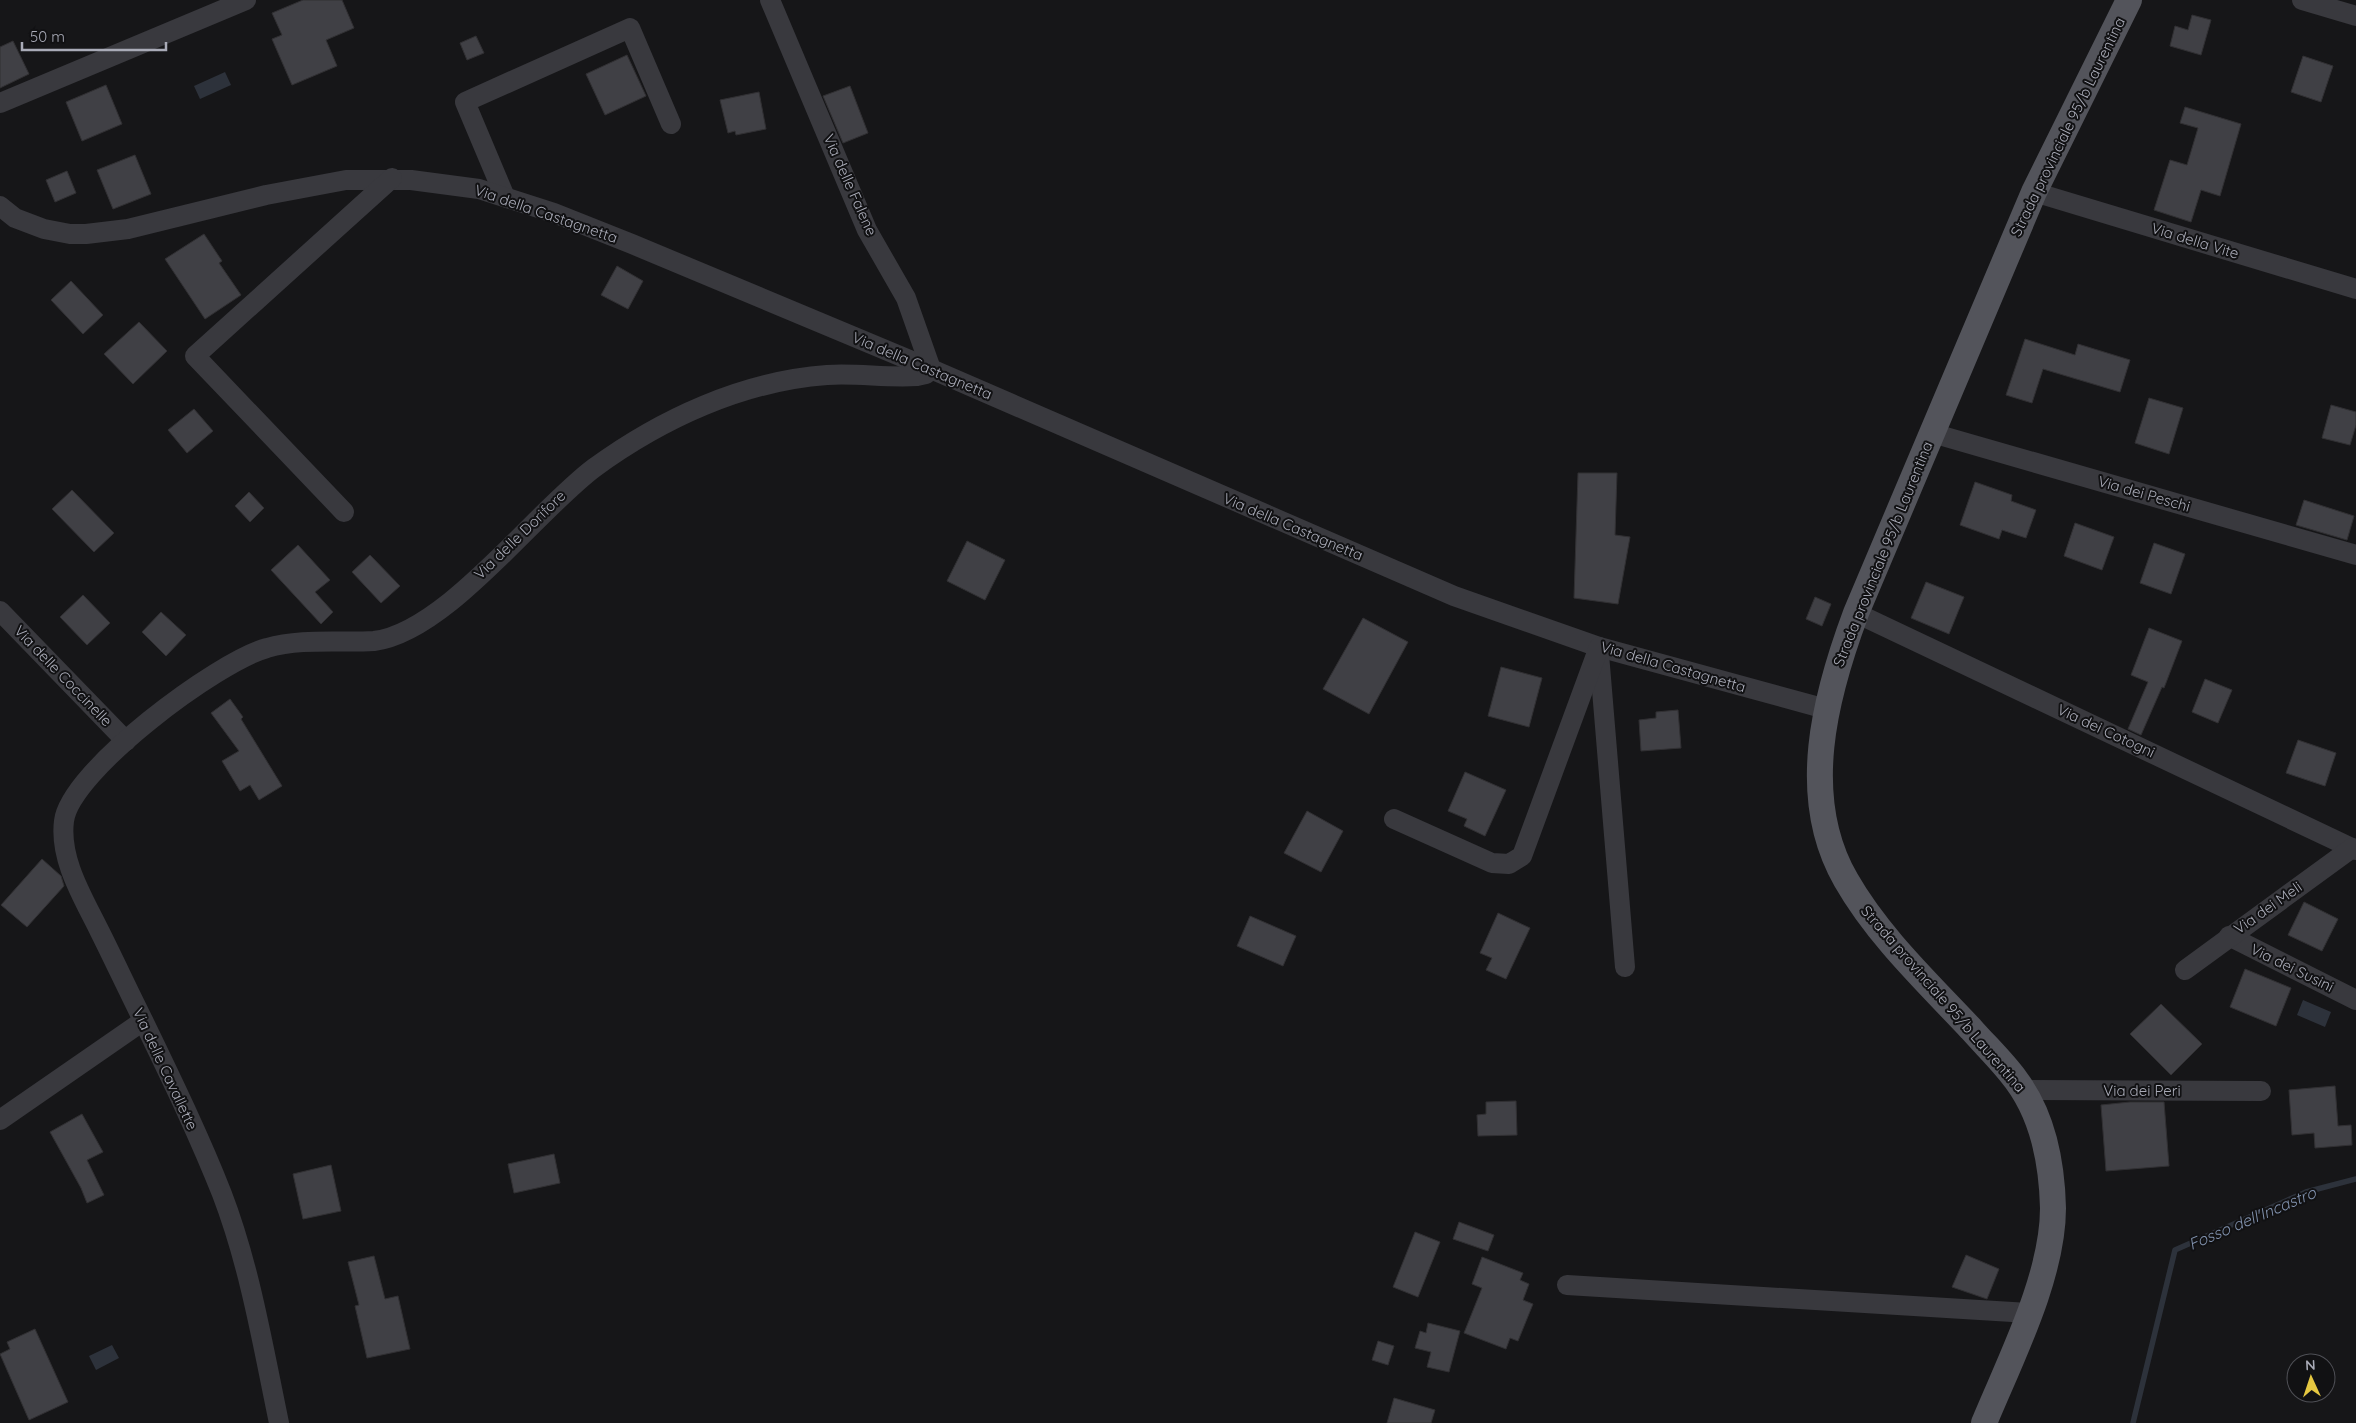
<svg xmlns="http://www.w3.org/2000/svg" width="2356" height="1423" viewBox="0 0 2356 1423" font-family="Quicksand,sans-serif">
<style>
.water{fill:#2d323b}
.lines{fill:none;stroke-linecap:round;stroke-linejoin:round}
.stream{stroke:#2d323b;stroke-width:5.5}
.building{fill:#404045;stroke:#313033}
.minor{stroke:#39393e;stroke-width:20}
.major{stroke:#53545b;stroke-width:26}
.labels{text-anchor:middle;stroke-width:4;stroke-linejoin:round;paint-order:stroke}
.street-label{font-size:15px;fill:#a9abb7;stroke:#111113}
.water-label{font-size:16px;font-style:italic;fill:#8293af;stroke:#111113}
</style>
<rect width="100%" height="100%" fill="#161618"/>
<g class="water">
<path d="M225,72L231,85L200,99L194,86Z"/>
<path d="M2303,1000L2331,1012L2325,1027L2297,1015Z"/>
<path d="M112,1345L119,1358L96,1370L89,1356Z"/>
</g>
<g class="lines">
<path class="stream" d="M2133,1423L2175,1250L2306,1192L2356,1179"/>
</g>
<g class="building">
<path d="M303,0H342L354,28L326,40L337,66L292,85L272,39L282,35L272,13Z"/>
<path d="M2192,15L2211,20L2201,55L2170,46L2175,26L2188,30Z"/>
<path d="M476,36L484,53L467,60L460,43Z"/>
<path d="M13,41L29,74L0,88V47Z"/>
<path d="M627,55L646,96L605,115L586,74Z"/>
<path d="M2303,56L2333,66L2321,102L2291,92Z"/>
<path d="M106,85L122,124L82,141L66,102Z"/>
<path d="M850,86L868,133L843,143L823,96Z"/>
<path d="M759,92L766,129L736,135L735,131L728,133L720,100Z"/>
<path d="M2185,107L2241,124L2220,196L2201,190L2191,222L2154,210L2170,160L2187,165L2198,128L2180,123Z"/>
<path d="M135,155L151,194L113,209L97,170Z"/>
<path d="M67,171L76,193L55,202L46,180Z"/>
<path d="M204,234L222,261L219,263L241,295L205,319L165,259Z"/>
<path d="M617,266L643,281L628,309L601,295Z"/>
<path d="M71,281L103,315L83,334L51,300Z"/>
<path d="M139,322L167,351L133,384L104,354Z"/>
<path d="M2025,339L2075,355L2078,344L2130,360L2120,392L2043,369L2032,403L2006,395Z"/>
<path d="M2149,398L2183,408L2169,454L2135,443Z"/>
<path d="M2331,405L2356,412V425L2350,445L2322,438Z"/>
<path d="M194,409L213,431L187,453L168,430Z"/>
<path d="M1578,473H1617L1615,535L1630,537L1618,604L1574,598Z"/>
<path d="M1975,482L2012,495L2011,501L2036,510L2026,538L2002,530L1999,539L1960,525Z"/>
<path d="M72,490L114,533L94,552L52,509Z"/>
<path d="M249,492L264,508L250,522L235,506Z"/>
<path d="M2304,500L2354,516L2347,540L2296,525Z"/>
<path d="M2075,523L2114,537L2102,570L2064,556Z"/>
<path d="M967,541L1005,560L985,600L947,581Z"/>
<path d="M2154,543L2185,554L2171,594L2140,583Z"/>
<path d="M298,545L330,580L315,592L333,612L321,624L271,570Z"/>
<path d="M370,555L400,586L381,603L352,572Z"/>
<path d="M1926,582L1964,597L1949,634L1911,618Z"/>
<path d="M83,595L110,623L87,645L60,617Z"/>
<path d="M1815,597L1831,604L1822,626L1806,619Z"/>
<path d="M161,612L186,635L166,656L142,632Z"/>
<path d="M1363,618L1408,642L1369,714L1323,689Z"/>
<path d="M2149,628L2182,641L2164,688L2162,687L2141,735L2128,729L2148,682L2131,675Z"/>
<path d="M1501,667L1542,678L1529,727L1488,716Z"/>
<path d="M2205,679L2232,690L2218,723L2192,712Z"/>
<path d="M230,699L243,717L241,719L282,786L259,800L250,785L240,791L222,761L239,751L211,713Z"/>
<path d="M1678,710L1681,748L1641,751L1639,720L1656,718V712Z"/>
<path d="M2298,740L2336,753L2325,786L2286,773Z"/>
<path d="M1465,772L1506,790L1485,836L1464,826L1467,819L1448,811Z"/>
<path d="M1307,811L1343,831L1321,872L1284,853Z"/>
<path d="M42,859L61,876L64,886L27,927L1,905Z"/>
<path d="M2304,902L2338,919L2322,951L2288,935Z"/>
<path d="M1498,913L1530,928L1506,979L1486,970L1492,958L1480,953Z"/>
<path d="M1250,916L1296,936L1283,966L1237,946Z"/>
<path d="M2245,969L2291,988L2276,1026L2230,1007Z"/>
<path d="M2161,1004L2202,1044L2171,1075L2130,1034Z"/>
<path d="M2335,1086L2338,1126L2351,1125L2352,1145L2315,1148L2314,1133L2292,1135L2289,1090Z"/>
<path d="M1516,1101L1517,1135L1478,1136L1477,1115L1486,1114V1102Z"/>
<path d="M2130,1102H2164L2169,1166L2106,1171L2101,1105Z"/>
<path d="M82,1114L103,1152L87,1160L104,1195L87,1203L81,1188L50,1132Z"/>
<path d="M554,1154L560,1183L514,1193L508,1164Z"/>
<path d="M331,1165L341,1211L303,1219L293,1174Z"/>
<path d="M1459,1222L1494,1235L1488,1251L1453,1239Z"/>
<path d="M1415,1232L1440,1242L1418,1297L1393,1287Z"/>
<path d="M1966,1255L1999,1269L1987,1299L1952,1287Z"/>
<path d="M374,1256L385,1299L398,1296L410,1349L367,1358L355,1306L359,1305L348,1262Z"/>
<path d="M1482,1257L1523,1273L1520,1280L1529,1284L1523,1300L1533,1304L1518,1341L1510,1338L1506,1349L1464,1333L1482,1288L1472,1284Z"/>
<path d="M1428,1323L1460,1331L1449,1372L1427,1367L1431,1352L1415,1348L1420,1331L1426,1333Z"/>
<path d="M35,1329L68,1402L29,1420L0,1354L10,1349L7,1342Z"/>
<path d="M1378,1341L1394,1346L1388,1365L1372,1360Z"/>
<path d="M1394,1398L1435,1410L1431,1423H1387Z"/>
</g>
<g class="lines">
<g class="minor">
<path d="M2302,0L2356,16"/>
<path d="M0,103L246,0"/>
<path d="M2034,192L2356,289"/>
<path d="M505,197L465,102L630,28L671,124"/>
<path d="M0,206L15,218L44,229L70,234H86L128,229L266,195L346,180H411L479,189L554,213L632,244L931,369L1454,596L1599,647L1826,709"/>
<path d="M1932,433L2356,555"/>
<path d="M344,512L195,356L392,178"/>
<path d="M0,611L126,741"/>
<path d="M1856,613L2356,850"/>
<path d="M1599,654L1625,967"/>
<path d="M1394,819L1492,863L1509,864L1522,856L1599,647"/>
<path d="M2229,936L2356,1000"/>
<path d="M2185,970L2352,848"/>
<path d="M2023,1090L2261,1091"/>
<path d="M0,1120L143,1021"/>
<path d="M1567,1285L2029,1313"/>
<path d="M279,1423C263,1346 250,1267 222,1194C198,1133 169,1074 141,1016C127,988 114,960 100,932C84,899 59,860 64,821C70,771 218,661 267,648C301,638 339,643 374,641C446,632 534,513 594,468C661,419 743,381 827,375C857,373 887,378 917,376L926,374L931,369L906,298L867,230L770,0"/>
</g>
<path class="major" d="M1984,1423C2010,1360 2053,1277 2053,1208C2052,1164 2043,1116 2016,1080C2003,1062 1986,1046 1971,1029C1927,982 1878,936 1846,880C1798,797 1825,696 1856,613L2034,192L2129,0"/>
</g>
<g class="labels">
<g class="street-label">
<text transform="translate(2068 127) rotate(-64)" y="5">Strada provinciale 95/b Laurentina</text>
<text transform="translate(850 185) rotate(66)" y="5">Via delle Falene</text>
<text transform="translate(546 214) rotate(19)" y="5">Via della Castagnetta</text>
<text transform="translate(2195 241) rotate(17)" y="5">Via della Vite</text>
<text transform="translate(922 366) rotate(23)" y="5">Via della Castagnetta</text>
<text transform="translate(2144 494) rotate(16)" y="5">Via dei Peschi</text>
<text transform="translate(1293 527) rotate(23)" y="5">Via della Castagnetta</text>
<text transform="translate(520 535) rotate(-44)" y="5">Via delle Dorifore</text>
<text transform="translate(1883 554) rotate(-68)" y="5">Strada provinciale 95/b Laurentina</text>
<text transform="translate(1673 667) rotate(16)" y="5">Via della Castagnetta</text>
<text transform="translate(63 676) rotate(46)" y="5">Via delle Coccinelle</text>
<text transform="translate(2106 731) rotate(25)" y="5">Via dei Cotogni</text>
<text transform="translate(2268 908) rotate(-35)" y="5">Via dei Meli</text>
<text transform="translate(2292 968) rotate(26)" y="5">Via dei Susini</text>
<text transform="translate(1943 999) rotate(49)" y="5">Strada provinciale 95/b Laurentina</text>
<text transform="translate(165 1069) rotate(65)" y="5">Via delle Cavallette</text>
<text x="2142" y="1096">Via dei Peri</text>
</g>
<g class="water-label">
<text transform="translate(2252 1218) rotate(-23)" y="6">Fosso dell'Incastro</text>
</g>
</g>
<g transform="translate(2311 1378) rotate(357)"><circle r="24" fill="#111113" stroke="#4e4f55"/>
<path d="M0-4L9 19L0 12L-9 19Z" fill="#e5c741"/>
<text y="-8" font-size="14" font-weight="bold" text-anchor="middle" fill="#a9abb7">N</text>
</g>
<path d="M22 42v8h144v-8" fill="none" stroke="#a9abb7" stroke-width="2.5"/>
<text x="30" y="42" font-size="15" fill="#a9abb7" stroke="#111113" stroke-width="4" paint-order="stroke">50 m</text>
</svg>
